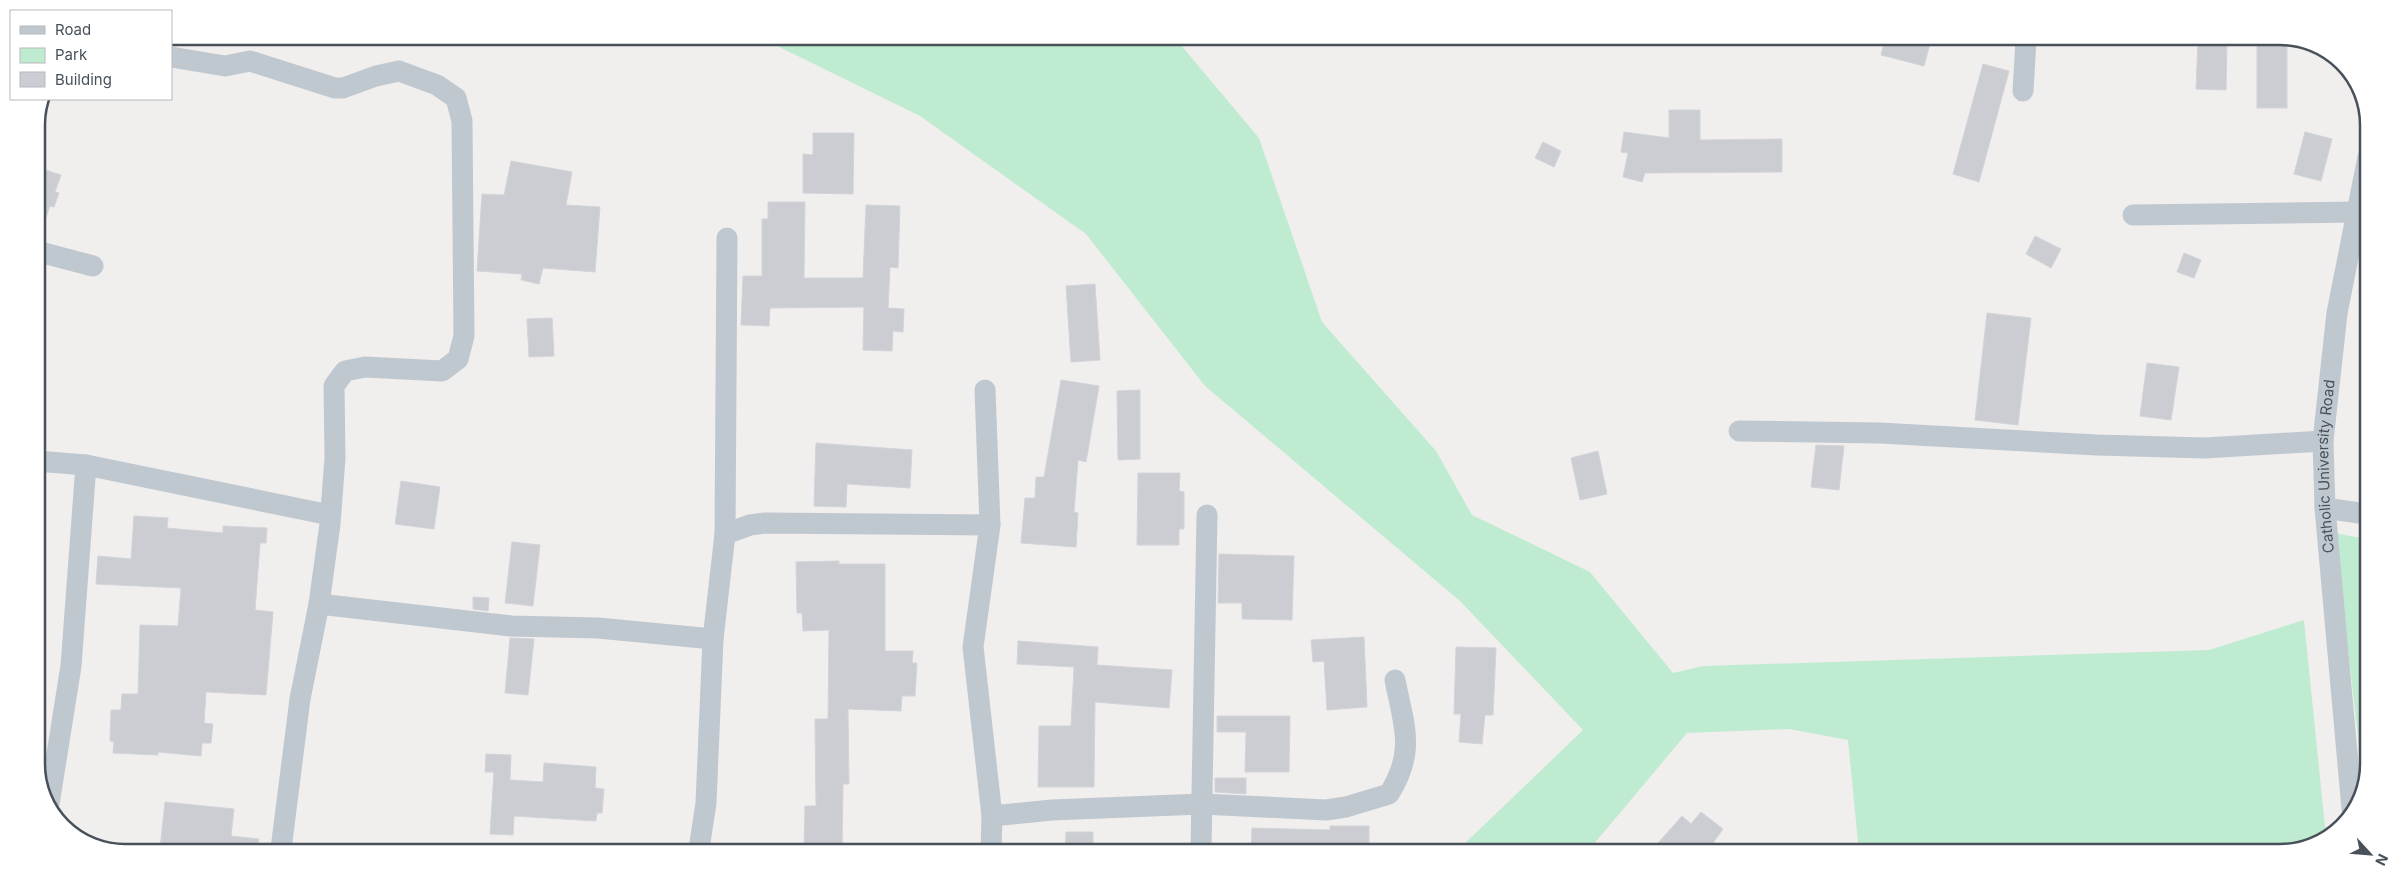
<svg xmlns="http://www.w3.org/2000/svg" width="2405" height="889" viewBox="0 0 2405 889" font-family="Inter,sans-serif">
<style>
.green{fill:#bfecd1}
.building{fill:#cccdd2;stroke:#d2d4d9}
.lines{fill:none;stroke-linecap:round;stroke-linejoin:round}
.street{stroke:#c0c8cf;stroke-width:21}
.labels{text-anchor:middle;stroke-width:4;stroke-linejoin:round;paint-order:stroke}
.street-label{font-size:15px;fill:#48515a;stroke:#fff}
.rim{fill:none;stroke:#48515a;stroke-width:2.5}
</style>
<rect width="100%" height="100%" fill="#f1eeee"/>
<g class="green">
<path d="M761,38H1175L1259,138L1322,322L1436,451L1472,515L1590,572L1673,673L1703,666L2209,650L2304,620L2326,837L2280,853H2170L2114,847L2112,852H1859L1848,740L1789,729L1687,733L1588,851H1457L1583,730L1460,601L1205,386L1086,234L920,116Z"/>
<path d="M2335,533L2366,539L2364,791Z"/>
</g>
<g class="building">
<path d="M1885,40H1931L1924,66L1881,55Z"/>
<path d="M2198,41H2227L2226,90L2196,89Z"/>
<rect x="2257" y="41" width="30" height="67"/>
<path d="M1983,64L2009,71L1979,182L1953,174Z"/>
<path d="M1669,110H1700V140L1782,139V172L1645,173L1642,182L1623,177L1628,153L1621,152L1624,132L1669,138Z"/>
<path d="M2305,132L2332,139L2321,181L2294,174Z"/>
<path d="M813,133H854L853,194L803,193V154L813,155Z"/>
<path d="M1543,142L1561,151L1554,167L1535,158Z"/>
<path d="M511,161L572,172L566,205L600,207L595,272L543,268L539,284L521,280L522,274L477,271L482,194L504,195Z"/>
<path d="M36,167L61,175L55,192L59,193L54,207L50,206L39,238H36Z"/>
<path d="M768,202H805L804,278H863L866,205L900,206L898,268L890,267L888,308L904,309L903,332L893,331L892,351L863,350L864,307L770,308L769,326L741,325L743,276H762V219H768Z"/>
<path d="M2035,236L2061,249L2051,268L2026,254Z"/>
<path d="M2184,253L2201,260L2194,278L2177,272Z"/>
<path d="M1095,284L1100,360L1071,362L1066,286Z"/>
<path d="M1987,313L2031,318L2018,425L1975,420Z"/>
<path d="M552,318L554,356L529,357L527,319Z"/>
<path d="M2147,363L2179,367L2171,420L2140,416Z"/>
<path d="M1061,380L1099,386L1086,462L1078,460L1074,512L1078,513L1076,547L1021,543L1025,498H1035L1036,477H1044Z"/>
<path d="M1140,390V459L1118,460L1117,391Z"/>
<path d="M816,443L912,450L910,488L847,484L846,507L814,506Z"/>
<path d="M1816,445L1844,446L1839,490L1811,487Z"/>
<path d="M1598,451L1607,494L1580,500L1571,458Z"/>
<path d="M1138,473H1180L1179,491L1184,492V529H1179V545H1137Z"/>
<path d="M401,481L440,487L434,529L395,524Z"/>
<path d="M134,516L168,518L167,528L178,529L223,533V526L267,528L266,543H260L255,610L273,612L266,695L206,692L204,723L213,724L211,743H202L201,756L158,752V755L113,753L114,742L110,741L111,710H121L122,694H138L140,625L178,626L181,588L96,584L98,556L131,559Z"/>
<path d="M512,542L540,545L533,606L505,603Z"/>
<path d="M1219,554L1294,556L1292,620L1242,619V603H1218Z"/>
<path d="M839,561V564H885V651H913L912,663H917L915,696H902L901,711L848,709L849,784H843L842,850H804L805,806H816L815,719H828L829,630L803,631L802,613H797L796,562Z"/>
<path d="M473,597L489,598L488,611L473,609Z"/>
<path d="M1364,637L1367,707L1327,710L1324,661L1313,662L1311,640Z"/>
<path d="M510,638L534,639L528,695L505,693Z"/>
<path d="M1018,641L1098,647L1097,665L1172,670L1169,708L1095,702L1094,787H1038L1039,726H1071L1074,667L1017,664Z"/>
<path d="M1456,647L1496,648L1493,715H1485L1482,744L1459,742L1461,714H1454Z"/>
<path d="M1217,716H1290L1289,772H1245L1246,732H1217Z"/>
<path d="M486,754L511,755L510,780L543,782L544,763L596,767L595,788L604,789L602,813H597L596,821L514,816L513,835L490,834L494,772H485Z"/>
<path d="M1215,778H1246V794L1215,792Z"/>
<path d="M165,802L234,809L231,836L259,839L258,848H160Z"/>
<path d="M1701,812L1723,829L1713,843L1721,852L1651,851L1682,816L1691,824Z"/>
<path d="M1330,826H1369V851H1251L1252,828L1330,830Z"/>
<path d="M1066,832H1093V850H1065Z"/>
</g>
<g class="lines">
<g class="street">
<path d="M171,57L225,66L250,61L335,88H343L376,76L399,71L437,85L456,98L462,121L464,336L458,359L442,371L365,367L345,371L334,386L335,458L330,524L319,604L300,699L281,849"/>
<path d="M2023,91L2026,40"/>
<path d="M2133,215L2357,212"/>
<path d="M36,251L93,266"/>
<path d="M985,390L990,525L973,647L992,816L991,850"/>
<path d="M1739,431L1880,433L2097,445L2205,448L2323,441"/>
<path d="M36,461L86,465L330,515"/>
<path d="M2325,508L2366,514"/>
<path d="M725,534L750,525L765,523L990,525"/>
<path d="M319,604L511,626L598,628L713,639"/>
<path d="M49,804L71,666L86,465"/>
<path id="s1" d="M2352,809L2325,508L2323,441L2337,313L2368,157"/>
<path d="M992,816L1052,810L1202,804L1326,810L1346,807L1389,794C1416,751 1404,726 1395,680"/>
<path d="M699,849L706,803L713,639L725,534L727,238"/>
<path d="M1201,850L1207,515"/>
</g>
</g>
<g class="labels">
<g class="street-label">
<text dy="5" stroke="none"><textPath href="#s1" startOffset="344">Catholic University Road</textPath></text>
</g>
</g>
<path d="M0 0H2405V889H0ZM125 45H2280A80 80 0 0 1 2360 125V764A80 80 0 0 1 2280 844H125A80 80 0 0 1 45 764V125A80 80 0 0 1 125 45Z" fill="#fff" fill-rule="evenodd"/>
<path class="rim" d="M125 45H2280A80 80 0 0 1 2360 125V764A80 80 0 0 1 2280 844H125A80 80 0 0 1 45 764V125A80 80 0 0 1 125 45Z"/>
<rect x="10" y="10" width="162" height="90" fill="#ffffff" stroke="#b6b9bd"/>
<rect x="20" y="26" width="25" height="8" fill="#c0c8cf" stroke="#b6b9bd"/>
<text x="55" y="35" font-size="15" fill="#48515a">Road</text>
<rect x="20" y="48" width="25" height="15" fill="#bfecd1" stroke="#b6b9bd"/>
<text x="55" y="60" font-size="15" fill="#48515a">Park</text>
<rect x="20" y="72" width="25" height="15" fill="#cccdd2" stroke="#b6b9bd"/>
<text x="55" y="85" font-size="15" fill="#48515a">Building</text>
<g transform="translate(2370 854) rotate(116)" stroke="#ffffff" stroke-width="4" paint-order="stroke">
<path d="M0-4L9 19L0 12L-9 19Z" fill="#48515a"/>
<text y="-8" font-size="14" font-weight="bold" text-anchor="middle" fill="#48515a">N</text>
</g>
</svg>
